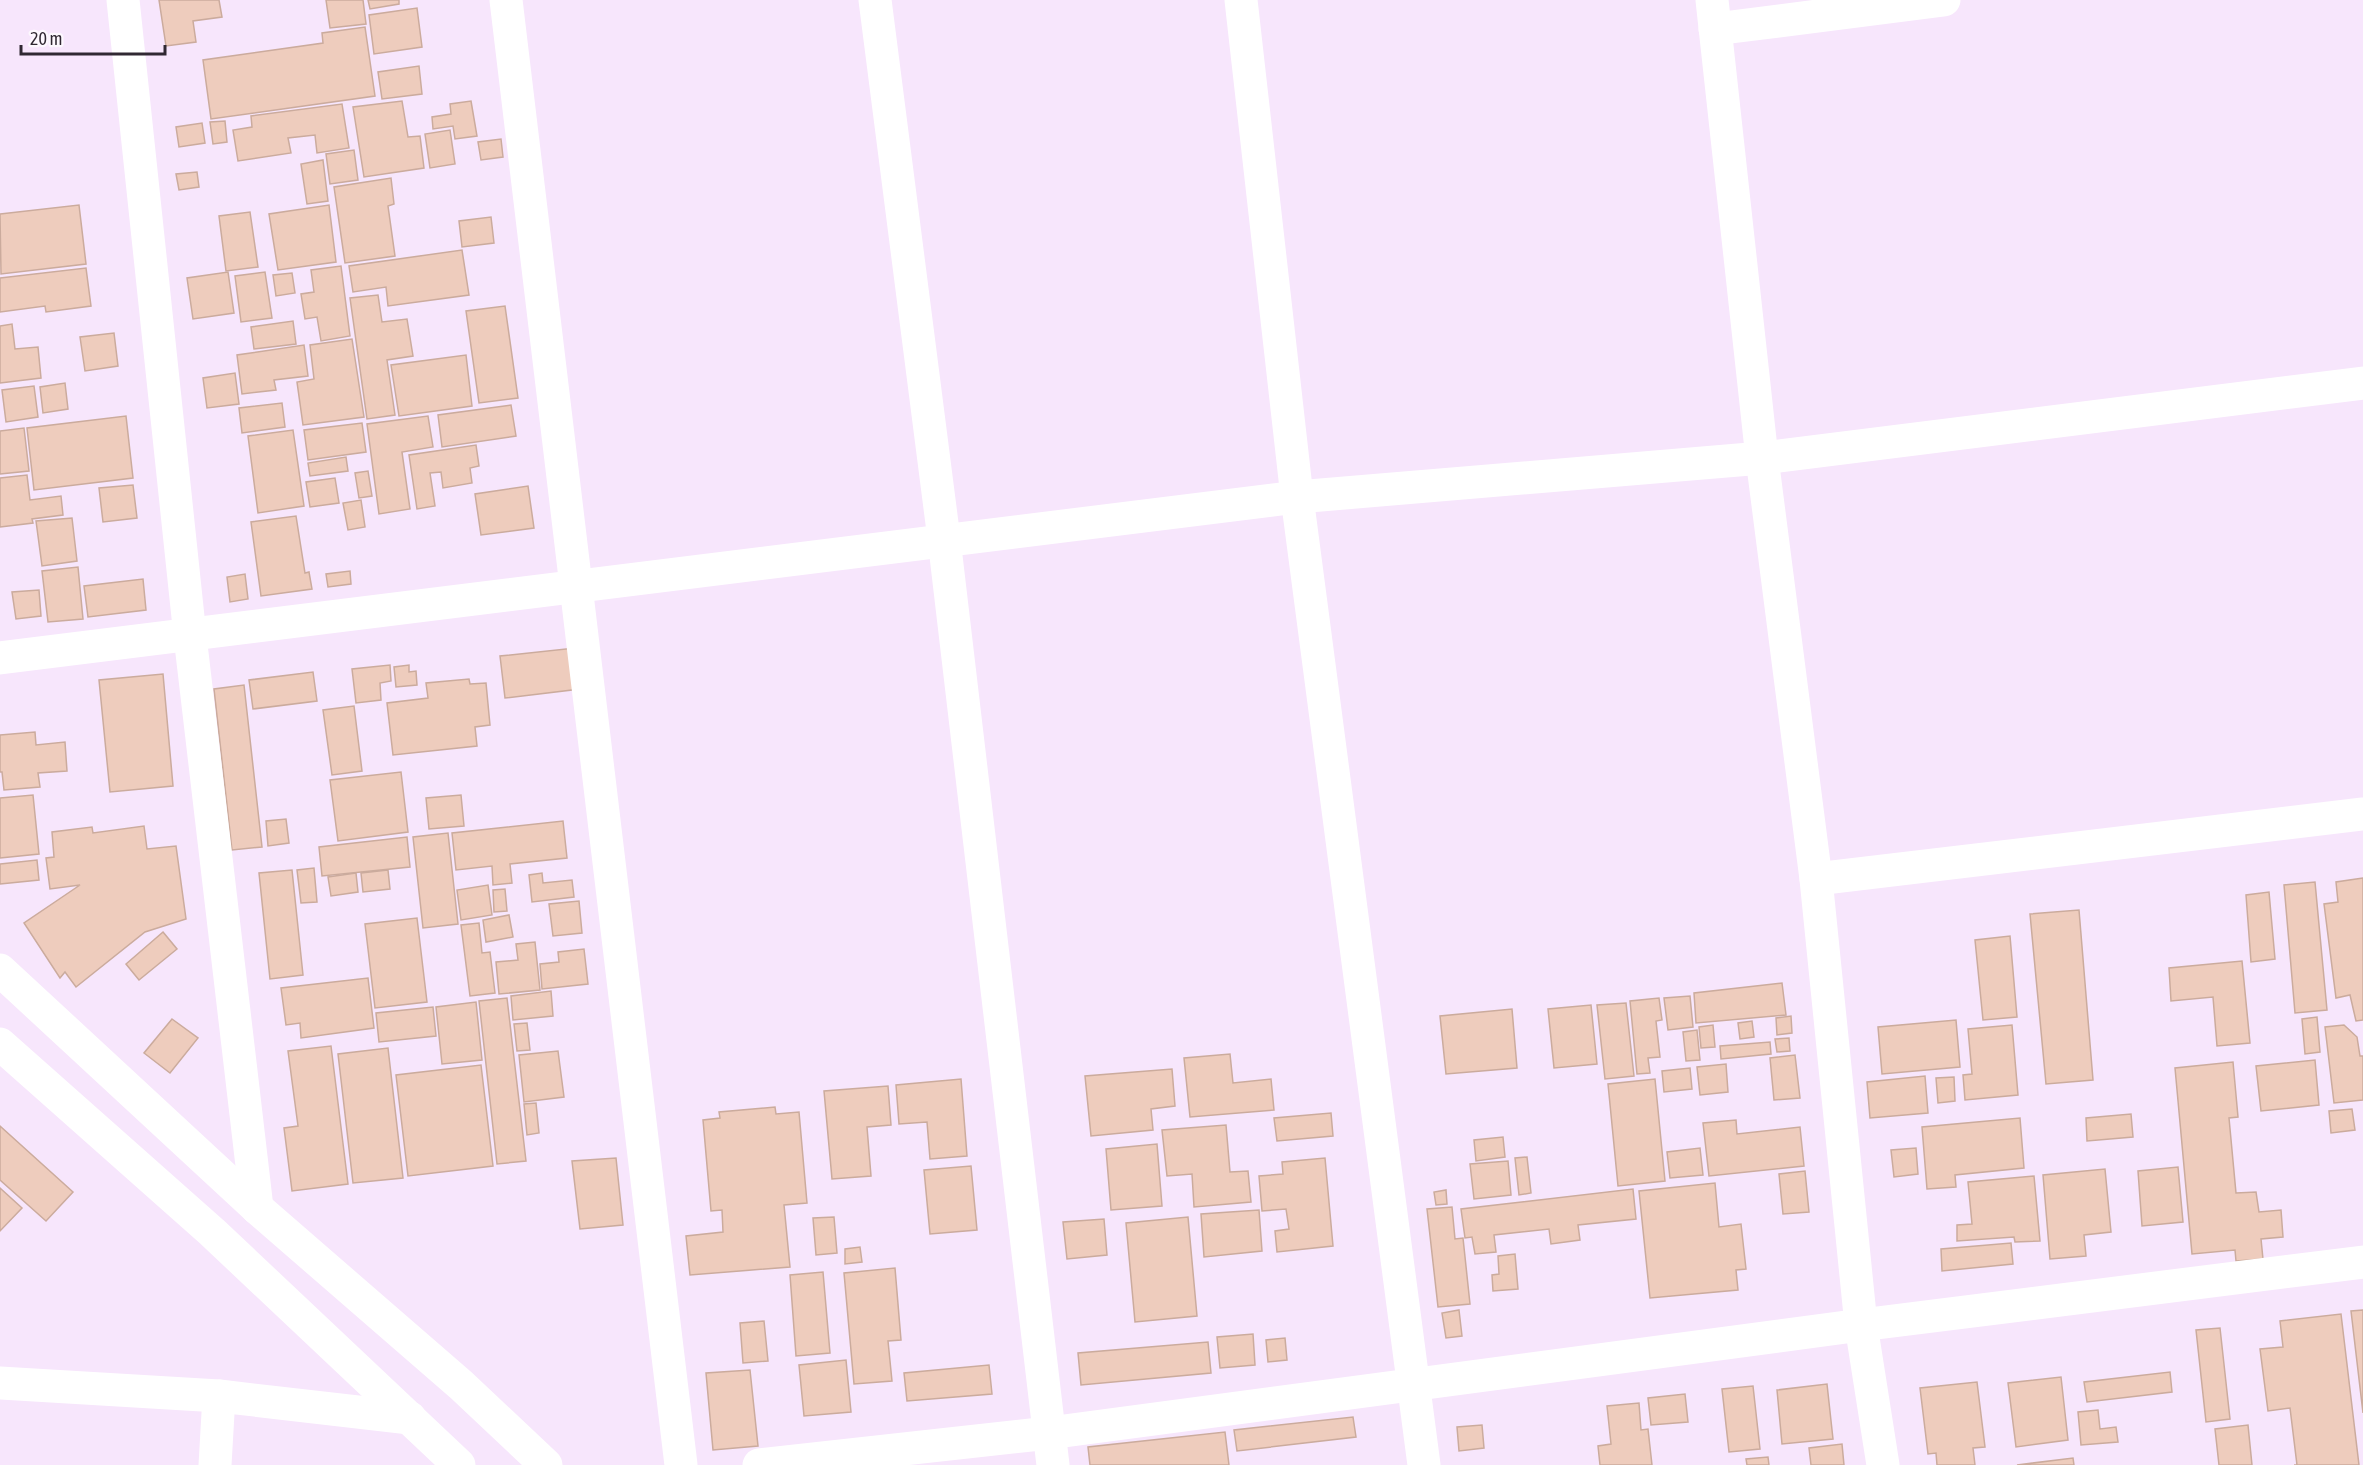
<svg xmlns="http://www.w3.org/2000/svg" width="2363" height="1465" viewBox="0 0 2363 1465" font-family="'Asap Condensed',sans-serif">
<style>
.building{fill:#eeccbd;stroke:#cbab9d;stroke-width:1.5}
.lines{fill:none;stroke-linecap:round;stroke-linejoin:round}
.minor{stroke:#fff;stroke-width:33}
.secondary{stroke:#fff;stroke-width:33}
</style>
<rect width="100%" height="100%" fill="#f7e6fc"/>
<g class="building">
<path d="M159,0H219L222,17L193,21L196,42L166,46Z"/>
<path d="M326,0H363L366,24L330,28Z"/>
<path d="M368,0H399V4L370,9Z"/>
<path d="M417,8L422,47L374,54L369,15Z"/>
<path d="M365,27L375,96L211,119L203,60L323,43L322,33Z"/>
<path d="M419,66L422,94L382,99L378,72Z"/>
<path d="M402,101L408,137L420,136L424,168L364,177L353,107Z"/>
<path d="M471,101L477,136L455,139L453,126L433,129L432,117L451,114L450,104Z"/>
<path d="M342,104L349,148L317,153L315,135L288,138L291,153L238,161L233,130L252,127L251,116Z"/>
<path d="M225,121L227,142L213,144L210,122Z"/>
<path d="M202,123L205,143L179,147L176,127Z"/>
<path d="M450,130L455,164L430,168L425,134Z"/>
<path d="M501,139L503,157L481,160L478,142Z"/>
<path d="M354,150L358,180L330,184L326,154Z"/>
<path d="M323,160L328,201L307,204L301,164Z"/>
<path d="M197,172L199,187L179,190L176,174Z"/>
<path d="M391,178L394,204L388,206L395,256L345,263L334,187Z"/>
<path d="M79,205L86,264L1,274L0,214Z"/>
<path d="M329,205L336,262L278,270L269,214Z"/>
<path d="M250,212L258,267L226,271L219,216Z"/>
<path d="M491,217L494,243L462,247L459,221Z"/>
<path d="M462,250L469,295L388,306L386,287L353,292L349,266Z"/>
<path d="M341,266L350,336L321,341L317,317L305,319L301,294L314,292L311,270Z"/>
<path d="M86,268L91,306L46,312L45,306L0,312V278Z"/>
<path d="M228,272L234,313L193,319L187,278Z"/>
<path d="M265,272L272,318L241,322L235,276Z"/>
<path d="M292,273L295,293L276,296L273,275Z"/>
<path d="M378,295L382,322L407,319L413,356L387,360L395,415L367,419L350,298Z"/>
<path d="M505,306L518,398L479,403L466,311Z"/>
<path d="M293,321L296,344L254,349L251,327Z"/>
<path d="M12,324L15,349L38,347L41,378L0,383V326Z"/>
<path d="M114,333L118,366L85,371L80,337Z"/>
<path d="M352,339L364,417L303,425L297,382L314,379L310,345Z"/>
<path d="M304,345L308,376L274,380L276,390L242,394L237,355Z"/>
<path d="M466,355L472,406L399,416L391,365Z"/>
<path d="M235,373L239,404L207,408L203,378Z"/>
<path d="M65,383L68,409L43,413L40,387Z"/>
<path d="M34,386L38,417L6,422L2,390Z"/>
<path d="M282,403L285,427L242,433L239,408Z"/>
<path d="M511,405L516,436L442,447L438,415Z"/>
<path d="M126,416L133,478L34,490L27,428Z"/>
<path d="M428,416L433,447L402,452L410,509L379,514L367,424Z"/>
<path d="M362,423L366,452L308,460L304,430Z"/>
<path d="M24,428L29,471L0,474V431Z"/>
<path d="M293,430L304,506L258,513L248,436Z"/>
<path d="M476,445L479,466L470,468L472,483L443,488L441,472L430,473L435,506L417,509L409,455Z"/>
<path d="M346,457L348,471L310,476L308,463Z"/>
<path d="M368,471L372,496L359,498L355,473Z"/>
<path d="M27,475L30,500L61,496L63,515L32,519L33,523L0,527V478Z"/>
<path d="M335,478L339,503L310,507L306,482Z"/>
<path d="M133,485L137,518L103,522L99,488Z"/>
<path d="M528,486L534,528L481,535L475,494Z"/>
<path d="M361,500L365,527L348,530L343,503Z"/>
<path d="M296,516L305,573L309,572L312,589L261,596L251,522Z"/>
<path d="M72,518L77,561L42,566L36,521Z"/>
<path d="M78,567L83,619L48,622L42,571Z"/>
<path d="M350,571L351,584L328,587L326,574Z"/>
<path d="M245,574L248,599L230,602L227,577Z"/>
<path d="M143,579L146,610L88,617L84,586Z"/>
<path d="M39,590L41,616L16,619L12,592Z"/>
<path d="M575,648L580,689L505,698L500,656Z"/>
<path d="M390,665L391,681L380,683L381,700L356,703L352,669Z"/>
<path d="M409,665V672L416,671L417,685L396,687L394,667Z"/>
<path d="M313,672L317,701L253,709L249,680Z"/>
<path d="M163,674L173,786L110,792L99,680Z"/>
<path d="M469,679L470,684L486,683L490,725L475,727L477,746L393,755L387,703L428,698L426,683Z"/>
<path d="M244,685L262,847L232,850L214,689Z"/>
<path d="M354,706L362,771L332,775L323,710Z"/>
<path d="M35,732L36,745L65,742L67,771L38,773L40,787L4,790L2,772H0V735Z"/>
<path d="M401,772L408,832L338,841L330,780Z"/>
<path d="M33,795L39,854L0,858V798Z"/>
<path d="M461,795L464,826L429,829L426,798Z"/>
<path d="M286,819L289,843L268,846L266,821Z"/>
<path d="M563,821L567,858L510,864L512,883L493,885L492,866L456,870L452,833Z"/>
<path d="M144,826L147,849L176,846L186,919L145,932L76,987L65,972L60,978L24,923L80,885L50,889L46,858L54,857L52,832L92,827L93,833Z"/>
<path d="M448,833L458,924L423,928L413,837Z"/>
<path d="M407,837L410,867L322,876L319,847Z"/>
<path d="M37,860L39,880L0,884V864Z"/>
<path d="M314,868L317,902L301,903L297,870Z"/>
<path d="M292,870L303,975L270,979L259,873Z"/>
<path d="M388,870L390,889L363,892L361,873Z"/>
<path d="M356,873L358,892L331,896L328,877Z"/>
<path d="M542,873L543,883L572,880L574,897L532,902L529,875Z"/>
<path d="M2363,878V1020L2356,1021L2350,995L2336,998L2324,904L2338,902L2336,882Z"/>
<path d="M2315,882L2327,1010L2295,1013L2284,885Z"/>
<path d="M488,885L492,915L461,920L457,890Z"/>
<path d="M505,889L507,911L494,912L493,890Z"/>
<path d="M2269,892L2275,959L2251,962L2246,895Z"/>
<path d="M579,901L582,933L553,936L549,904Z"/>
<path d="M2079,910L2093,1080L2046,1084L2030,914Z"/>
<path d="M509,915L513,937L486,942L483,920Z"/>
<path d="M417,918L427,1002L375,1008L365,924Z"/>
<path d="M479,923L482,953L490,952L495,993L470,996L461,925Z"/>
<path d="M163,932L177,949L139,980L126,964Z"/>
<path d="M2010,936L2017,1017L1983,1020L1975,940Z"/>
<path d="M535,942L540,990L499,994L496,962L518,960L516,944Z"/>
<path d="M584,949L588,984L542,989L540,964L559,962L558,952Z"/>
<path d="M2242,961L2250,1043L2217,1046L2213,997L2171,1001L2169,968Z"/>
<path d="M368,978L374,1028L301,1038L300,1023L286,1025L281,988Z"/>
<path d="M1782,983L1786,1015L1696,1023L1694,993Z"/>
<path d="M551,991L553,1016L513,1020L511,996Z"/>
<path d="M1690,996L1693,1027L1668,1030L1664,998Z"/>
<path d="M507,998L526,1161L497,1164L479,1001Z"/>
<path d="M1659,998L1662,1020L1656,1021L1660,1057L1648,1058L1650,1073L1637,1074L1630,1001Z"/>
<path d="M476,1002L482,1060L442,1064L436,1007Z"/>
<path d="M1626,1003L1634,1076L1605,1079L1597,1005Z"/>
<path d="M1591,1005L1597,1064L1554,1068L1548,1009Z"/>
<path d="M433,1007L436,1036L379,1042L376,1013Z"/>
<path d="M1512,1009L1517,1068L1446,1074L1440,1016Z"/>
<path d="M1791,1016L1792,1033L1777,1035L1776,1018Z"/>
<path d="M2317,1017L2320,1052L2305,1054L2302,1019Z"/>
<path d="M172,1019L198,1038L170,1073L144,1053Z"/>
<path d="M1956,1020L1960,1067L1882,1074L1878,1027Z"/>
<path d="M1752,1021L1754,1037L1740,1039L1738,1023Z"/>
<path d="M527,1023L530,1050L517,1051L514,1024Z"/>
<path d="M1713,1025L1715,1047L1701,1048L1699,1027Z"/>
<path d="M2012,1025L2018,1095L1965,1100L1963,1075L1972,1074L1968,1029Z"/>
<path d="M2344,1025L2357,1037L2360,1056H2363V1100L2334,1103L2325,1027Z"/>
<path d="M1697,1030L1700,1060L1686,1061L1683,1032Z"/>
<path d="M1789,1038L1790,1051L1777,1052L1775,1039Z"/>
<path d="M1770,1042L1771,1054L1721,1059L1720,1046Z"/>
<path d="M331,1046L348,1184L292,1191L284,1128L298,1126L288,1051Z"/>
<path d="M388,1048L403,1178L353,1183L338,1054Z"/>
<path d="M558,1051L564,1097L524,1102L519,1055Z"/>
<path d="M1230,1054L1233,1083L1271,1079L1274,1110L1190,1117L1184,1058Z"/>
<path d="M1795,1055L1800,1098L1774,1100L1770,1058Z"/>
<path d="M2315,1060L2319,1105L2261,1111L2256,1066Z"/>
<path d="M2233,1062L2238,1117L2229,1118L2236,1193L2256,1192L2259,1212L2281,1210L2283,1237L2261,1239L2263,1259L2236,1261L2235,1250L2192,1254L2175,1068Z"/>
<path d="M1726,1064L1728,1092L1700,1095L1697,1067Z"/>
<path d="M481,1065L493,1166L408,1176L396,1075Z"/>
<path d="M1690,1068L1692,1089L1664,1092L1662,1071Z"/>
<path d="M1172,1069L1175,1106L1151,1109L1153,1130L1091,1136L1085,1076Z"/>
<path d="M1925,1076L1928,1113L1870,1118L1867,1082Z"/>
<path d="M1954,1077L1955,1101L1938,1103L1936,1078Z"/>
<path d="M961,1079L967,1156L930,1159L927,1122L899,1124L896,1085Z"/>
<path d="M1655,1079L1665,1181L1618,1186L1608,1084Z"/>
<path d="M888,1086L891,1125L867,1127L871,1176L832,1179L824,1091Z"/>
<path d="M536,1103L539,1133L527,1135L524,1104Z"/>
<path d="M775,1107L776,1114L799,1112L807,1203L784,1205L790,1267L690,1275L686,1236L723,1232L722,1210L711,1211L703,1120L720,1118L719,1112Z"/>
<path d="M2352,1109L2355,1130L2331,1133L2329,1111Z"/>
<path d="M1331,1113L1333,1136L1277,1141L1274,1118Z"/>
<path d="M2131,1114L2133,1137L2087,1141L2086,1118Z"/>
<path d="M2020,1118L2024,1168L1955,1175L1956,1187L1927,1189L1922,1127Z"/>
<path d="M1736,1120L1737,1134L1800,1127L1804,1166L1709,1176L1703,1123Z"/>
<path d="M1226,1125L1230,1172L1248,1171L1251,1202L1194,1207L1192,1174L1167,1176L1162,1130Z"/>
<path d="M0,1126L73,1192L46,1221L0,1180Z"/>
<path d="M1503,1137L1505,1157L1476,1161L1474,1140Z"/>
<path d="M1157,1144L1162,1206L1111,1210L1106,1149Z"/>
<path d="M1700,1148L1703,1175L1670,1178L1667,1152Z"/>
<path d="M1916,1148L1918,1174L1894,1177L1891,1150Z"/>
<path d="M1527,1157L1531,1193L1519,1195L1515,1158Z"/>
<path d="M616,1158L623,1225L580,1229L572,1161Z"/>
<path d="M1325,1158L1333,1246L1277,1252L1275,1231L1289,1229L1286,1209L1262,1211L1259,1176L1283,1174L1282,1162Z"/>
<path d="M1508,1161L1511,1195L1474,1199L1470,1164Z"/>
<path d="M971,1166L977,1230L930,1234L924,1170Z"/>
<path d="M2178,1167L2183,1222L2142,1226L2138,1171Z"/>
<path d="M2105,1169L2111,1232L2084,1235L2086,1256L2050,1259L2043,1175Z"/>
<path d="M1805,1171L1809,1212L1783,1214L1779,1174Z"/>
<path d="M2034,1176L2040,1241L2015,1242L2014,1237L1957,1241V1225L1972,1224L1968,1182Z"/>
<path d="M1715,1183L1719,1227L1741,1224L1746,1269L1736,1270L1738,1290L1650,1298L1639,1191Z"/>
<path d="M0,1188L22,1208L0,1231Z"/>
<path d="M1633,1189L1636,1219L1578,1225L1580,1240L1551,1244L1549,1229L1494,1235L1496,1252L1475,1254L1472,1237L1465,1238L1461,1209Z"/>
<path d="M1446,1190L1447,1204L1436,1205L1434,1192Z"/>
<path d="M1452,1207L1455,1239L1463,1238L1470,1304L1438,1307L1427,1209Z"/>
<path d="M1259,1210L1262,1251L1204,1257L1201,1214Z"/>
<path d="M834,1217L837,1253L816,1255L813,1218Z"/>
<path d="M1188,1217L1197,1316L1135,1322L1126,1223Z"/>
<path d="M1104,1219L1107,1255L1067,1259L1063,1222Z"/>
<path d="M2011,1243L2013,1264L1942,1271L1941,1249Z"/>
<path d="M860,1247L862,1262L845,1264V1249Z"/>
<path d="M1515,1254L1518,1289L1493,1291L1492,1275L1499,1274L1498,1256Z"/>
<path d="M895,1268L901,1340L888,1341L892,1381L854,1384L844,1273Z"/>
<path d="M823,1272L830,1353L796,1356L790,1275Z"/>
<path d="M1459,1310L1462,1336L1446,1338L1442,1313Z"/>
<path d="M2363,1310V1413L2351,1311Z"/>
<path d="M2341,1314L2359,1465H2294H2297L2290,1408L2268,1411L2260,1349L2283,1347L2280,1321Z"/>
<path d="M764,1321L768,1361L743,1363L740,1323Z"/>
<path d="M2220,1328L2230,1419L2206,1422L2196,1330Z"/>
<path d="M1253,1334L1255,1365L1220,1368L1217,1337Z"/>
<path d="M1285,1338L1287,1360L1268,1362L1266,1340Z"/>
<path d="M1208,1342L1211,1373L1081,1385L1078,1353Z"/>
<path d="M846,1360L851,1412L804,1416L799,1365Z"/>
<path d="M989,1365L992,1394L907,1401L904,1373Z"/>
<path d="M750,1370L758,1446L713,1450L706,1373Z"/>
<path d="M2170,1372L2172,1392L2087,1402L2084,1382Z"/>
<path d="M2061,1377L2068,1440L2016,1447L2008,1383Z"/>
<path d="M1977,1382L1985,1447L1973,1448L1975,1465H1937L1936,1453L1928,1454L1920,1388Z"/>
<path d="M1827,1384L1833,1439L1782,1444L1777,1390Z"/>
<path d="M1753,1386L1760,1449L1729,1452L1722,1389Z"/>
<path d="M1685,1394L1688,1422L1651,1425L1648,1398Z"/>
<path d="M1639,1403L1641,1430L1648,1429L1652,1465H1600L1598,1446L1611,1444L1607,1406Z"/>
<path d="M2098,1410L2100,1429L2116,1427L2118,1442L2081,1445L2078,1412Z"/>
<path d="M1353,1417L1356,1437L1237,1451L1234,1430Z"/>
<path d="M1482,1425L1484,1448L1459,1451L1457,1427Z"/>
<path d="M2248,1425L2252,1465H2219L2215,1429Z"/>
<path d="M1225,1432L1229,1465H1090L1088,1447Z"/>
<path d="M1842,1444L1844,1465H1811L1809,1448Z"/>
<path d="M1768,1457L1769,1465H1747L1746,1459Z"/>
<path d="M2073,1458L2074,1465H2017Z"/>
</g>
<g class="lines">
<g class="minor">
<path d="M123,0L190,636L257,1208"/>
<path d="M506,0L681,1465"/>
<path d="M875,0L944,539L1053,1465"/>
<path d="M1241,0L1297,497L1424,1465"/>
<path d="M1712,0L1762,458L1816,879L1861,1325L1883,1465"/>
<path d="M1715,29L1944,0"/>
<path d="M0,658L1297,497L1762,458L2363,383"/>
<path d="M1816,879L2363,814"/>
<path d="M0,1383L219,1396L410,1418"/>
<path d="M215,1465L219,1396"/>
<path d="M759,1465L1049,1433L1861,1325L2363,1262"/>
</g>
<g class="secondary">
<path d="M0,970L257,1208L461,1385L546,1465"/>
<path d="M0,1044L212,1232L459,1465"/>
</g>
</g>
<path d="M21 45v9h144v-9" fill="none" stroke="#302832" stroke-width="3"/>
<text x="30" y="45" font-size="18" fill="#302832" stroke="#fdf8fe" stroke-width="4.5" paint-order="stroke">20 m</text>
</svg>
